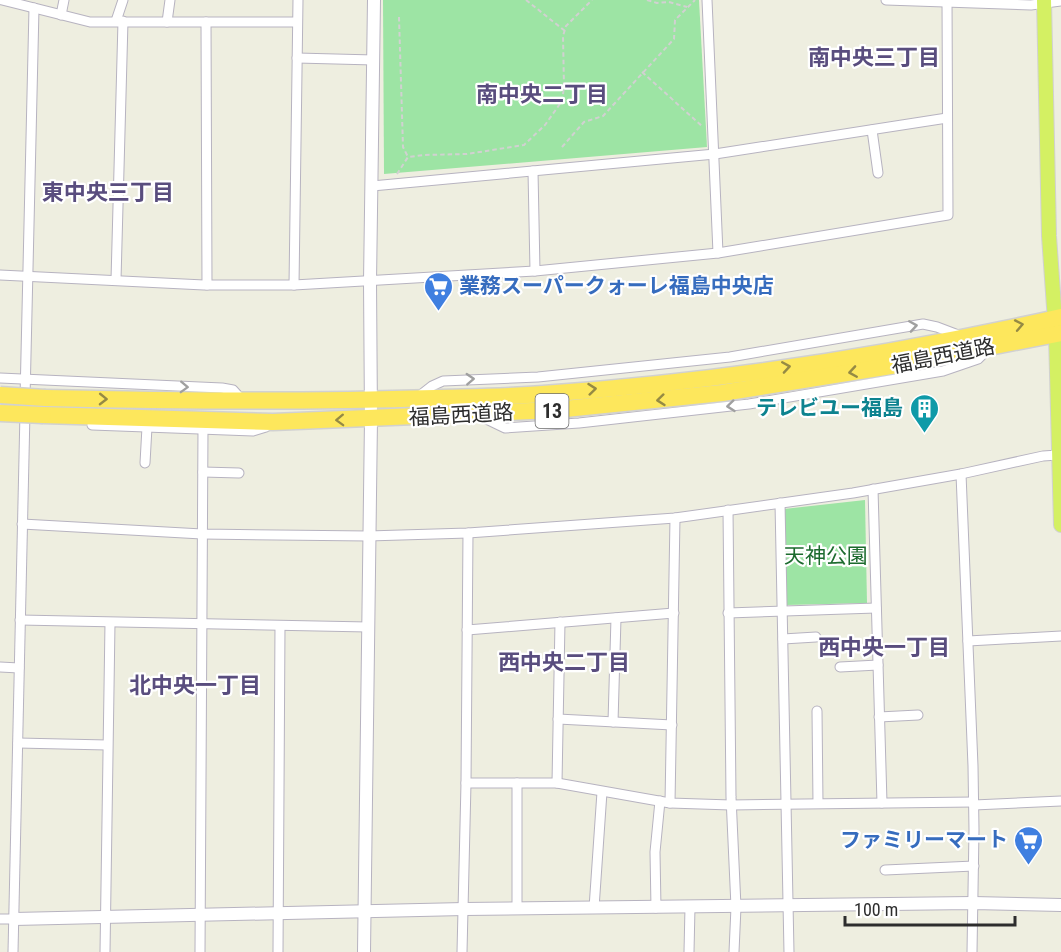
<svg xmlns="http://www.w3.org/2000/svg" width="1061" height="952" viewBox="0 0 1061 952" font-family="'Roboto Condensed','Noto Sans JP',sans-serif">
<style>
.green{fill:#9de4a4}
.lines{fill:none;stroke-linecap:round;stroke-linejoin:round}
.street-casing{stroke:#b7b3c0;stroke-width:11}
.secondary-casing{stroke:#b7b3c0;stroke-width:14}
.primary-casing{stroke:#d1d1d1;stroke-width:16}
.highway-casing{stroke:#d1d1d1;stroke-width:19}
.path{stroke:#d1d1d1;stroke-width:2;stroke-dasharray:4.5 3;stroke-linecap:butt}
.street{stroke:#fff;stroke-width:9}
.secondary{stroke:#fff;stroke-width:12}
.primary{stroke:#d4f063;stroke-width:14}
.highway{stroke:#fde75c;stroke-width:16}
.highway-bridge-casing{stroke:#d1d1d1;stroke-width:19;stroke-linecap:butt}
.highway-bridge{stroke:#fde75c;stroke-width:16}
.oneway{stroke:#958a44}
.oneway2{stroke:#a0a0a0}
.labels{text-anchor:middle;stroke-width:4.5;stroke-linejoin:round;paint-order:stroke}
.shield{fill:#fff;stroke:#6c6c6c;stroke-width:1.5}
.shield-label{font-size:20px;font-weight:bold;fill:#2d2d2d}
.shop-label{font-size:21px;font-weight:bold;fill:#366cbe;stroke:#fff;text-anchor:start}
.street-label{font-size:21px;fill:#2d2d2d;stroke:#fff}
.culture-label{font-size:21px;font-weight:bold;fill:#0d838f;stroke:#fff;text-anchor:end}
.park-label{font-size:21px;fill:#1c6b2e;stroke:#fff}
.neighbourhood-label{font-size:22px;font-weight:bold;fill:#594d7e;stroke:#fff}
</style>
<rect width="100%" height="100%" fill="#eeeee0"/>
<g class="green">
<path d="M383,0H699L707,147L384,174Z"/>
<path d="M865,500L867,603L786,605L784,509Z"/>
</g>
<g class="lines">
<defs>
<g id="street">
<path d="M2,0L90,22H297"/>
<path d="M707,0L718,253"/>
<path d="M886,0L1031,5L1061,1"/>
<path d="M61,15L64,0"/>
<path d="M116,21L123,0"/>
<path d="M167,22L170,0"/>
<path d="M206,22L207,285"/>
<path d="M297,58L374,60"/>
<path d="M872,130L878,173"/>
<path d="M533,171L535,271"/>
<path d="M372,186L715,154L947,118"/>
<path d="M0,275L204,285H294L535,271L718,253L948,215L947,0"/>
<path d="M116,280L123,21"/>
<path d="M294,285L298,0"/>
<path d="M0,378L222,388L233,390L242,400"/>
<path d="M418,397L432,386L443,381L538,377L730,357L923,324L937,327L958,335"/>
<path d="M25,398L34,8"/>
<path d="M478,415L505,428L579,423L749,404L943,371L978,359L988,349"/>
<path d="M92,425L253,431L266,427"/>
<path d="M145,463L147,427"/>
<path d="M203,472L239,473"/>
<path d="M961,474L973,766L974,830L972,952"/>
<path d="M873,489L882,803"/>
<path d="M780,503L789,952"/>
<path d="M728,510L731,797L736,907L734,952"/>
<path d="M22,524L202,534L368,536L468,533L675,518L853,493L961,474L1043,456L1058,455"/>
<path d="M728,613L876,608"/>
<path d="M20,620L368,627"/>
<path d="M467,630L674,613"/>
<path d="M783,639L816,637"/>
<path d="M968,641L1061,636"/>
<path d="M0,667L19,668"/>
<path d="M840,667L878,665"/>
<path d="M817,711L818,803"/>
<path d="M879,717L918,715"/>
<path d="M558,719L672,725"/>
<path d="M613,722L616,618"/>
<path d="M18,743L107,745"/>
<path d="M466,783H557L560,622"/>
<path d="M557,783L670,803L731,805L974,802"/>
<path d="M670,803L675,518"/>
<path d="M974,805L1061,801"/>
<path d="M885,870L974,866"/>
<path d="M594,908L602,792"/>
<path d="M656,908L655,852L660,801"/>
<path d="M517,909V783"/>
<path d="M0,919H14"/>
<path d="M13,952L25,412"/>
<path d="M105,952L110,623"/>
<path d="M200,952L203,429"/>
<path d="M278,952L280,626"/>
<path d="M462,952L466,783L468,533"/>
<path d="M689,952L690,907"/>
</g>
<g id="secondary">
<path d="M14,919L464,909L973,903L1061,905"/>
<path d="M364,952L371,419L370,282L374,0"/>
</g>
<path id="primary" d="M1044,0L1049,236L1056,335L1061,525"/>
<g id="highway">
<path d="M45,398C175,401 305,402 435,398C471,397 507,397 543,394C716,382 892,355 1061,317"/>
<path d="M43,415L273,422L555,410L722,393L897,365L1061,333"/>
</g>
</defs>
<use href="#street" class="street-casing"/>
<use href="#secondary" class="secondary-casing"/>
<use href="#primary" class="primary-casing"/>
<use href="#highway" class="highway-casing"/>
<g class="path">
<path d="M526,0L565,31"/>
<path d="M647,0L657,3L669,2L687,7"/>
<path d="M399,17L403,147L408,157"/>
<path d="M642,72L703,127"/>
<path d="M562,147L584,122L603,116L674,39L675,20L695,0"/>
<path d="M397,174L408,157L424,155L467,154L524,145L545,125L562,101L564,87L563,36L566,26L592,0"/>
</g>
<use href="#street" class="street"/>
<use href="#secondary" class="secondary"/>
<use href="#primary" class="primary"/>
<use href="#highway" class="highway"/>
<defs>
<g id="highway-bridge">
<path d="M0,395L45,398"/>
<path d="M0,413L43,415"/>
</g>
</defs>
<use href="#highway-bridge" class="highway-bridge-casing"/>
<use href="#highway-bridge" class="highway-bridge"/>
</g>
<defs><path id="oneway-chevron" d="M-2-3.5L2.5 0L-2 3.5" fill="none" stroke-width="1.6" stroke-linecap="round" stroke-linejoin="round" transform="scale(1.5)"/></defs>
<g class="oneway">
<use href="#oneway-chevron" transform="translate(1019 325) rotate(-11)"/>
<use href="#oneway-chevron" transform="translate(786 367) rotate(-9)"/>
<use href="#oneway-chevron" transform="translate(853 372) rotate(171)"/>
<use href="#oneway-chevron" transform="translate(592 389) rotate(-6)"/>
<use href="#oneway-chevron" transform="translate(103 399) rotate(1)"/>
<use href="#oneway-chevron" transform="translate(661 400) rotate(174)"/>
<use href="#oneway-chevron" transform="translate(340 420) rotate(178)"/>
</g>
<g class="oneway2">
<use href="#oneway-chevron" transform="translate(913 326) rotate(-9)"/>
<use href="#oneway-chevron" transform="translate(470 379) rotate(-3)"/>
<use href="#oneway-chevron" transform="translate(184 387) rotate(2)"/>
<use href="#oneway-chevron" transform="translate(731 406) rotate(174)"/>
</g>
<defs>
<symbol id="supermarket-pin" viewBox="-11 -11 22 30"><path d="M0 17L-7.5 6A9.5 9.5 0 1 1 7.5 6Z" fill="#3f7fe0" stroke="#fff"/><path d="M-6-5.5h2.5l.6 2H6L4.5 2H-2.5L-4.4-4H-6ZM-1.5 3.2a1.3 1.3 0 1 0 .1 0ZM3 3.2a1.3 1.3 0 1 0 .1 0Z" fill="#fff"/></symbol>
<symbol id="building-pin" viewBox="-11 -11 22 30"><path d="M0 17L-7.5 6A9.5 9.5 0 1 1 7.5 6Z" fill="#0f9aa8" stroke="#fff"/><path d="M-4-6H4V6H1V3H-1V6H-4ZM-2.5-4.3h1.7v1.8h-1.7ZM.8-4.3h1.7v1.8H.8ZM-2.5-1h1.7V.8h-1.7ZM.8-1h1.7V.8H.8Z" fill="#fff"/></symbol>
</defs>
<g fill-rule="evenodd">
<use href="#supermarket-pin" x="422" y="270" width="33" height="45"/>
<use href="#building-pin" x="908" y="392" width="33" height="45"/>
<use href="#supermarket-pin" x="1012" y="824" width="33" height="45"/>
</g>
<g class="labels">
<rect class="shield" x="535.5" y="394" width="33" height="34" rx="4.5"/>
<g class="shield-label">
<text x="552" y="418">13</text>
</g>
<g class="shop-label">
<text x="459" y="293">業務スーパークォーレ福島中央店</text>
<text x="1008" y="847" text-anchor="end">ファミリーマート</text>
</g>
<g class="street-label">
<text transform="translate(943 356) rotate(-11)" y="7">福島西道路</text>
<text transform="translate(461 415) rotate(-3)" y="7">福島西道路</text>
</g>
<g class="culture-label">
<text x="903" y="415">テレビユー福島</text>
</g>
<g class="park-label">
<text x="826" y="563">天神公園</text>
</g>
<g class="neighbourhood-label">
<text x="874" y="65">南中央三丁目</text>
<text x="542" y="102">南中央二丁目</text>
<text x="108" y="200">東中央三丁目</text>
<text x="884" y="655">西中央一丁目</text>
<text x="564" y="670">西中央二丁目</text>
<text x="195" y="693">北中央一丁目</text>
</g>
</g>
<path d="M845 916v9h170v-9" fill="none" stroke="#2d2d2d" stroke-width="3"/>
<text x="854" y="916" font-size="18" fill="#2d2d2d" stroke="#ffffff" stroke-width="4.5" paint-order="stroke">100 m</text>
</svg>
